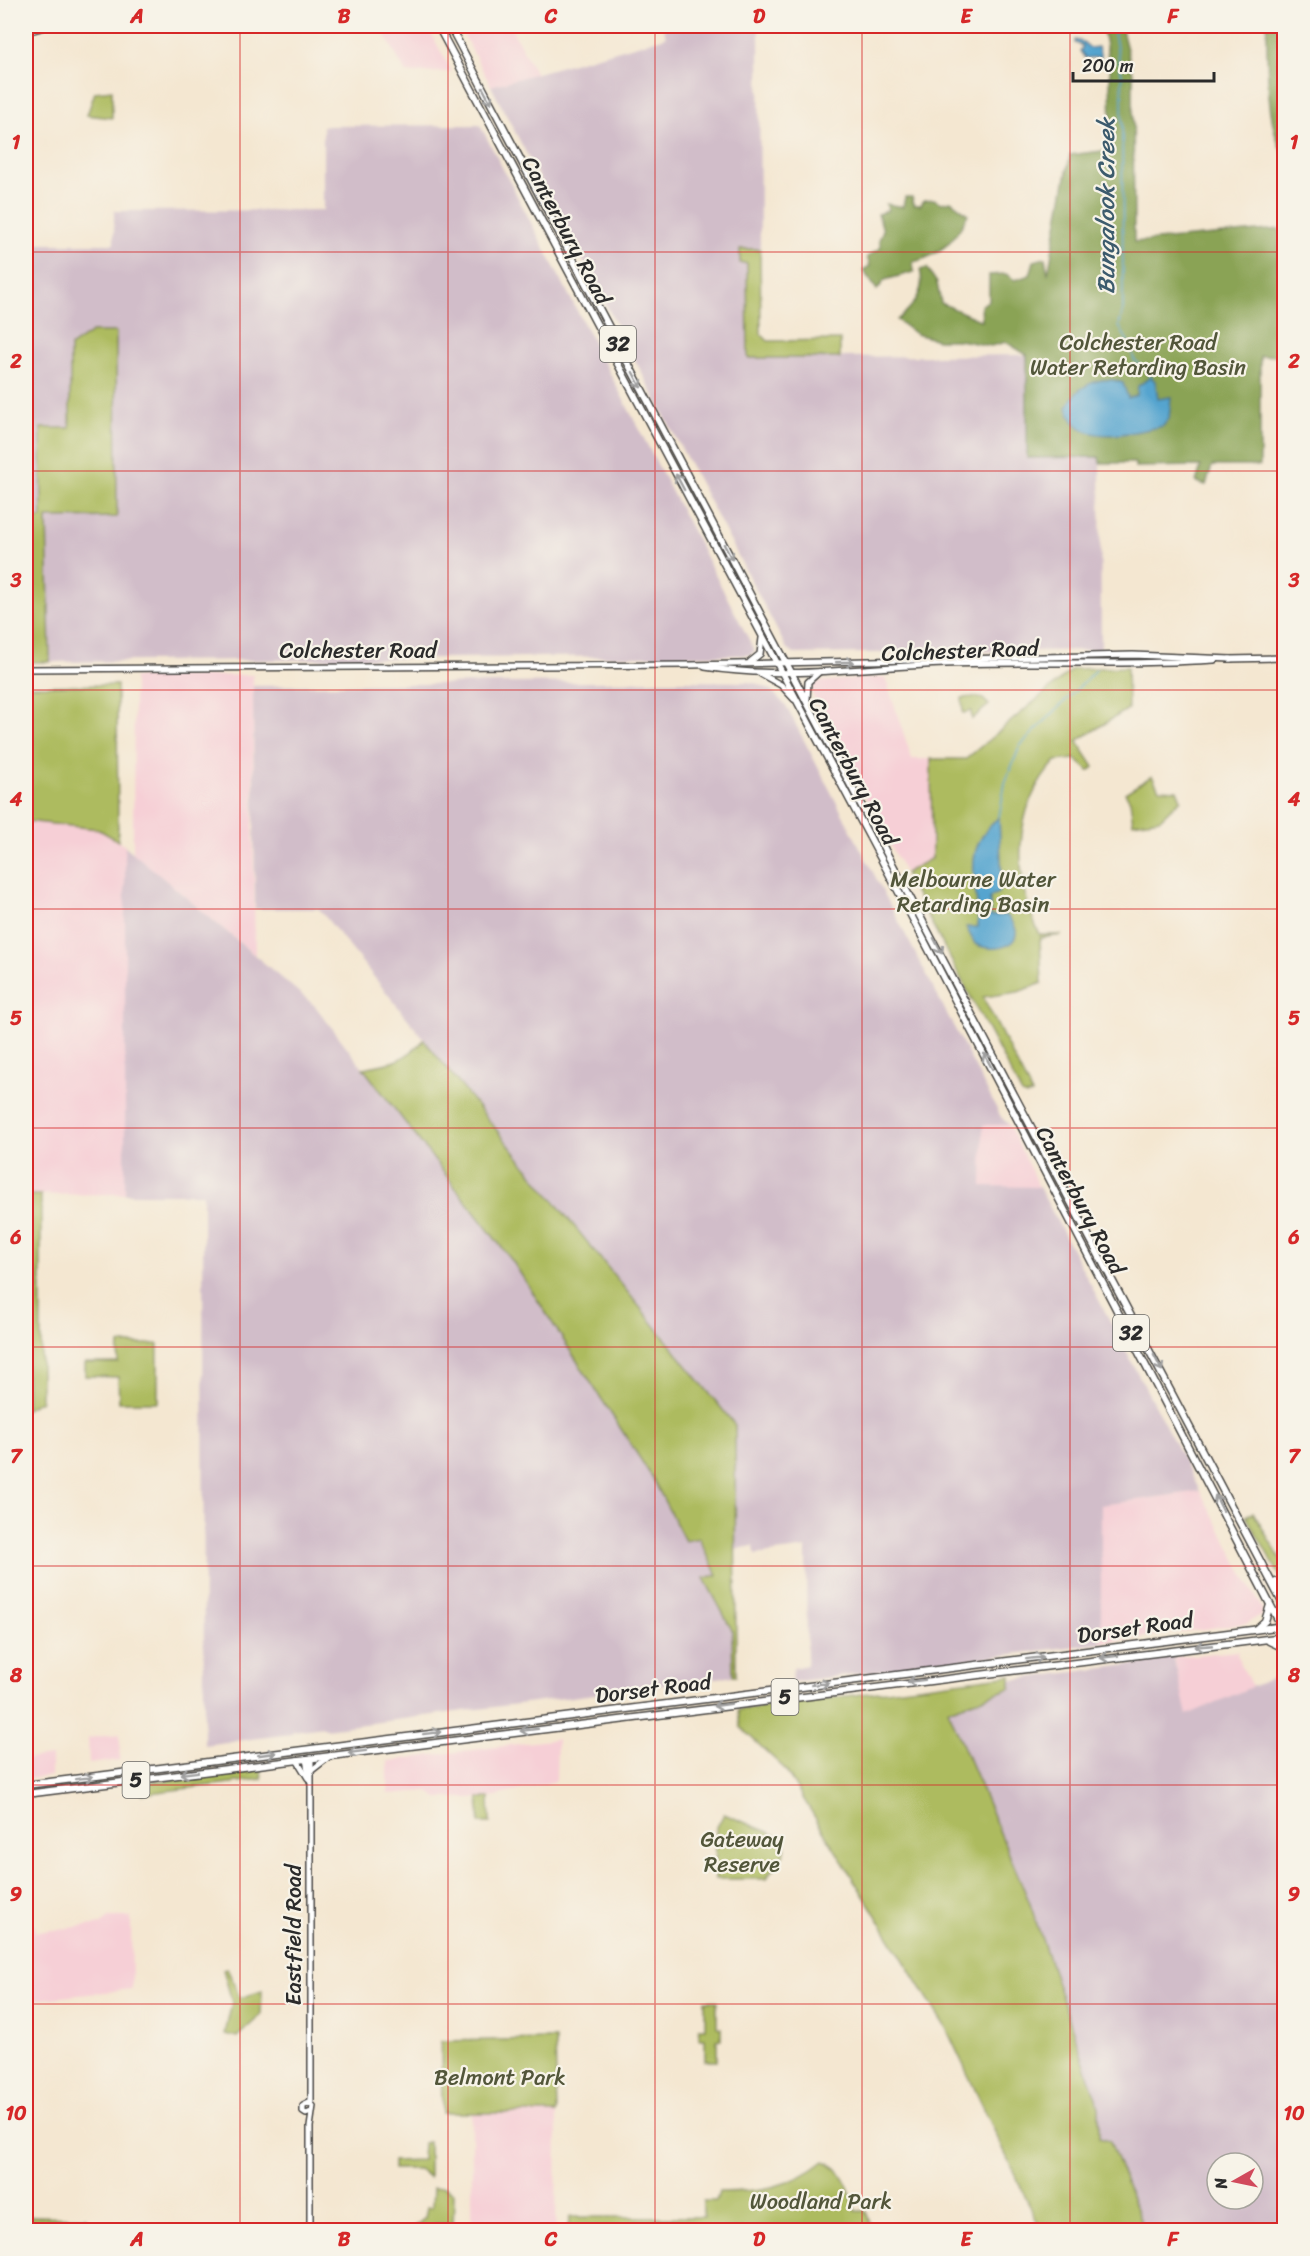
<svg xmlns="http://www.w3.org/2000/svg" width="1310" height="2256" viewBox="0 0 1310 2256" font-family="Sriracha,sans-serif">
<style>
.built{fill:#f6cfd6}
.industrial{fill:#d1bdc9;fill-rule:evenodd}
.green{fill:#adbb5e;stroke:#6c7344;stroke-width:1.5}
.forest{fill:#8aa355;stroke:#5a6740;stroke-width:1.5}
.water{fill:#55a4cf;stroke:#40687d;stroke-width:1.5}
.lines{fill:none;stroke-linecap:round;stroke-linejoin:round}
.stream{stroke:#55a4cf;stroke-width:1.5}
.secondary-casing{stroke:#494744;stroke-width:8}
.primary-casing{stroke:#494744;stroke-width:9}
.secondary{stroke:#fff;stroke-width:5}
.primary{stroke:#fff;stroke-width:6}
.oneway{stroke:#a0a0a0}
.grid{fill:none;stroke:#d62828;stroke-width:1.5;stroke-opacity:0.55}
.labels{text-anchor:middle;stroke-width:4.5;stroke-linejoin:round;paint-order:stroke}
.shield{fill:#f7f3e8;stroke:#686764;stroke-width:1.5}
.shield-label{font-size:21px;font-weight:bold;fill:#2b2b2b}
.street-label{font-size:22px;fill:#2b2b2b;stroke:#f7f3e8}
.park-label{font-size:22px;fill:#52563a;stroke:#f7f3e8}
.water-label{font-size:24px;font-style:italic;fill:#3c5b6d;stroke:#f7f3e8}
.neatline{fill:none;stroke:#d62828;stroke-width:2}
.grid-label{font-size:20px;text-anchor:middle;font-weight:bold;fill:#d62828}
</style>
<rect width="100%" height="100%" fill="#f7f3e8"/>
<filter id="ink" filterUnits="userSpaceOnUse"><feTurbulence type="fractalNoise" baseFrequency=".0167" numOctaves="2"/><feDisplacementMap in="SourceGraphic" scale="12" xChannelSelector="R" yChannelSelector="G"/><feConvolveMatrix kernelMatrix="1 2 1 2 8 2 1 2 1" color-interpolation-filters="sRGB"/></filter>
<filter id="wash" filterUnits="userSpaceOnUse"><feTurbulence type="fractalNoise" baseFrequency=".008" numOctaves="4" result="noise"/><feDisplacementMap in="SourceGraphic" scale="24" xChannelSelector="R" yChannelSelector="G"/><feGaussianBlur stdDeviation="1.35" result="paint"/><feColorMatrix in="noise" values="0 0 0 0 0 0 0 0 0 0 0 0 0 0 0 0 0 1.4 0 .05"/><feComposite in="paint" operator="in"/></filter>
<g filter="url(#wash)">
<rect width="100%" height="100%" fill="#f4e7d1"/>
<g class="built">
<path d="M380,26H427L452,72L406,73Z"/>
<path d="M459,26H510L536,74L491,86Z"/>
<path d="M253,675V824L255,955L133,853L134,677Z"/>
<path d="M885,677L912,759H931L932,859L905,873L812,694V688L816,682Z"/>
<path d="M26,821L99,829L125,846V1194L26,1195Z"/>
<path d="M982,1125H1009L1039,1187H982Z"/>
<path d="M1200,1491L1262,1609V1615L1247,1623L1101,1643V1505Z"/>
<path d="M1238,1651L1237,1655L1252,1687L1186,1716L1174,1657Z"/>
<path d="M120,1734V1760L89,1764L88,1738Z"/>
<path d="M557,1739L556,1781L489,1798H438L427,1791L388,1794V1761Z"/>
<path d="M51,1756V1776L26,1779V1759Z"/>
<path d="M108,1917H131L132,1989L26,2001V1926L35,1925L36,1932L102,1924Z"/>
<path d="M472,2113H557L556,2229H472Z"/>
</g>
<g class="industrial">
<path d="M663,26H759L760,249H747L748,358L1027,355V458L1100,457L1101,650L794,654L787,649L491,86L666,37Z"/>
<path d="M480,125L755,651L750,655L50,662L47,518L116,517V332H92L70,347L71,428L41,429L42,518H26V244H114V211L323,210V126Z"/>
<path d="M677,681L747,682L759,684L771,690L786,706L1001,1117L1009,1125H983L982,1186L1039,1187L1200,1491L1101,1505V1643L791,1682L793,1668L807,1665L806,1548L755,1555L754,1546L736,1549L735,1424L319,909H255L253,686Z"/>
<path d="M125,846L315,1006L513,1262L652,1477L685,1541L698,1537L717,1575L704,1579L732,1630L733,1676L326,1729L324,1727L293,1731L291,1734L204,1745L203,1194H125Z"/>
<path d="M1173,1655L1187,1715L1284,1673V2230H1144L1111,2142L1099,2138L1098,2107L1028,1897L948,1710L1011,1688V1680L1152,1662V1658ZM1217,2163H1253V2199H1217Z"/>
</g>
<g class="green">
<path d="M112,90V118L87,115L95,92Z"/>
<path d="M740,249H760L761,334L768,341L840,340V358H748L747,263H740Z"/>
<path d="M92,332H116L117,517L47,518L50,662H26V518H42L41,428H70V347Z"/>
<path d="M1127,667L1128,709L1077,741L1094,767L1089,771L1075,759L1056,761C1011,808 1013,879 1040,935H1062L1040,938L1042,983L1018,992L983,997L1032,1094L1026,1096L1022,1094L905,873L932,858L931,759H966L1073,669Z"/>
<path d="M117,685L118,841L98,829L26,821V686Z"/>
<path d="M974,697L983,699L989,705L972,719L971,711L963,713L962,698Z"/>
<path d="M1152,776L1159,789L1177,790L1181,799L1160,819L1133,823L1130,801L1125,793Z"/>
<path d="M424,1040L735,1425L736,1676H733L732,1630L704,1578L717,1575L699,1538L685,1541L652,1477L513,1262L363,1068C391,1063 405,1061 424,1040Z"/>
<path d="M26,1195H41V1401L26,1409Z"/>
<path d="M119,1344H158V1402H119L118,1377L85,1376V1363H118Z"/>
<path d="M1253,1512L1284,1565V1583L1246,1516Z"/>
<path d="M1011,1675V1688L948,1710L1029,1901L1099,2107V2138L1110,2141L1144,2230H1041L946,2028L785,1769L740,1727L738,1710Z"/>
<path d="M261,1769L262,1779L142,1794L143,1783Z"/>
<path d="M479,1798H489L490,1823H479Z"/>
<path d="M724,1814L783,1838C793,1850 773,1868 766,1879H715L716,1829Z"/>
<path d="M227,1968L240,1998L262,1991L261,2015L237,2037L225,2034L232,2002L223,1969Z"/>
<path d="M705,2001H717V2027L721,2028V2039L717,2040V2061H705V2039H699V2028H705Z"/>
<path d="M555,2039L557,2113H442L441,2041Z"/>
<path d="M429,2142V2177L419,2169H393V2161L422,2160L423,2143Z"/>
<path d="M824,2161C843,2167 852,2193 855,2211H866L872,2230H567L570,2217H703V2201H716L719,2192C759,2192 792,2187 824,2161Z"/>
<path d="M444,2187L454,2193L453,2230H446V2223C431,2223 424,2231 410,2230L425,2218L427,2207H432L433,2188Z"/>
<path d="M26,2216L86,2217L92,2230H26Z"/>
</g>
<g class="forest">
<path d="M1102,26H1121L1133,73L1134,242L1280,229L1278,268L1284,279V355L1260,356V466H1212L1206,485L1196,482L1201,466L1135,467V463H1100L1099,457L1027,458V355L1006,342L991,346L959,340H938L916,334L897,320C913,307 926,291 920,270L927,268L937,283L941,303L982,321L981,306L989,300V275L1006,274L1015,280L1030,275L1034,261L1045,258L1048,274L1070,155L1111,150L1110,66Z"/>
<path d="M1267,26H1284V154C1266,128 1267,59 1267,26Z"/>
<path d="M905,197H912L914,205H921L924,200L934,199L941,203L951,201L968,214C956,239 941,256 913,262L914,272L885,280L877,290L863,270L870,266L867,257L881,247L879,240L883,230L878,214L888,210L886,204L903,207Z"/>
<path d="M26,2222H80L84,2230H26Z"/>
</g>
<g class="water">
<path d="M1075,40L1083,42L1090,48L1098,47L1101,57L1085,58L1080,51L1083,46L1075,43Z"/>
<path d="M1151,377L1155,381L1158,399L1171,397L1169,419L1163,426C1138,431 1096,444 1076,424C1071,420 1069,413 1067,408C1075,386 1101,374 1123,383L1128,398L1137,395L1138,386Z"/>
<path d="M999,817L1002,883L998,893L990,897V916L1006,915C1032,938 1003,957 975,944L966,927H978C979,883 958,852 999,817Z"/>
</g>
<g class="lines">
<g class="stream">
<path d="M1113,26L1122,76L1123,310L1119,326L1131,347L1134,360L1147,369L1151,377"/>
<path d="M999,817L1005,783L1020,746L1096,670"/>
</g>
</g>
</g>
<g filter="url(#ink)">
<g class="lines">
<defs>
<g id="secondary">
<path d="M26,32L49,26"/>
<path d="M1229,659L1284,658"/>
<path d="M750,662L760,654L762,638"/>
<path d="M705,667C785,680 865,667 945,664C1035,661 1125,666 1214,660"/>
<path d="M26,669L691,665L1133,655L1231,659"/>
<path d="M761,674L781,685L794,699"/>
<path d="M807,700L808,682L819,672"/>
<path d="M311,1758V2103"/>
<path d="M306,1759L310,1781"/>
<path d="M297,1760L308,1778"/>
<path d="M312,1770L330,1756"/>
<path d="M310,2230V2127L313,2106L309,2103L303,2106V2112L306,2114L311,2112"/>
</g>
<g id="primary">
<path d="M438,26L903,900L1284,1631"/>
<path d="M450,26L1284,1606"/>
<path d="M1276,1582L1284,1594"/>
<path d="M1256,1629L1265,1621L1270,1605"/>
<path d="M1269,1641L1284,1648"/>
<path d="M26,1785L1284,1626"/>
<path d="M26,1794L1284,1637"/>
</g>
</defs>
<use href="#secondary" class="secondary-casing"/>
<use href="#primary" class="primary-casing"/>
<use href="#secondary" class="secondary"/>
<use href="#primary" class="primary"/>
</g>
<defs><path id="oneway-shaft" d="M-6 0H5M1.5-3L5.5 0L1.5 3" fill="none" stroke-width="1.6" stroke-linecap="round" stroke-linejoin="round" transform="scale(1.5)"/></defs>
<g class="oneway">
<use href="#oneway-shaft" transform="translate(487 96) rotate(62)"/>
<use href="#oneway-shaft" transform="translate(637 380) rotate(62)"/>
<use href="#oneway-shaft" transform="translate(680 482) rotate(-118)"/>
<use href="#oneway-shaft" transform="translate(728 552) rotate(62)"/>
<use href="#oneway-shaft" transform="translate(845 662) rotate(-2)"/>
<use href="#oneway-shaft" transform="translate(938 946) rotate(62)"/>
<use href="#oneway-shaft" transform="translate(988 1061) rotate(-118)"/>
<use href="#oneway-shaft" transform="translate(1158 1363) rotate(62)"/>
<use href="#oneway-shaft" transform="translate(1219 1503) rotate(-117)"/>
<use href="#oneway-shaft" transform="translate(1204 1646) rotate(175)"/>
<use href="#oneway-shaft" transform="translate(1109 1657) rotate(173)"/>
<use href="#oneway-shaft" transform="translate(1035 1658) rotate(-7)"/>
<use href="#oneway-shaft" transform="translate(916 1681) rotate(173)"/>
<use href="#oneway-shaft" transform="translate(820 1684) rotate(-7)"/>
<use href="#oneway-shaft" transform="translate(722 1705) rotate(172)"/>
<use href="#oneway-shaft" transform="translate(529 1730) rotate(173)"/>
<use href="#oneway-shaft" transform="translate(432 1733) rotate(-7)"/>
<use href="#oneway-shaft" transform="translate(357 1752) rotate(173)"/>
<use href="#oneway-shaft" transform="translate(267 1754) rotate(-8)"/>
<use href="#oneway-shaft" transform="translate(189 1773) rotate(173)"/>
<use href="#oneway-shaft" transform="translate(84 1778) rotate(-7)"/>
</g>
</g>
<path class="grid" d="M240,26V2230M448,26V2230M655,26V2230M862,26V2230M1070,26V2230M26,252H1284M26,471H1284M26,690H1284M26,909H1284M26,1128H1284M26,1347H1284M26,1566H1284M26,1785H1284M26,2004H1284"/>
<g class="labels">
<g class="shield">
<rect x="600" y="326" width="36" height="36" rx="4.5"/>
<rect x="1113" y="1315" width="36" height="36" rx="4.5"/>
<rect x="771.5" y="1679" width="27" height="36" rx="4.5"/>
<rect x="122.5" y="1762" width="27" height="36" rx="4.5"/>
</g>
<g class="shield-label">
<text x="618" y="351">32</text>
<text x="1131" y="1340">32</text>
<text x="785" y="1704">5</text>
<text x="136" y="1787">5</text>
</g>
<g class="street-label">
<text transform="translate(567 230) rotate(62)" y="8">Canterbury Road</text>
<text x="358" y="658">Colchester Road</text>
<text transform="translate(960 650) rotate(-2)" y="8">Colchester Road</text>
<text transform="translate(854 771) rotate(62)" y="8">Canterbury Road</text>
<text transform="translate(1081 1200) rotate(62)" y="8">Canterbury Road</text>
<text transform="translate(1135 1627) rotate(-8)" y="8">Dorset Road</text>
<text transform="translate(653 1688) rotate(-7)" y="8">Dorset Road</text>
<text transform="translate(293 1935) rotate(-90)" y="8">Eastfield Road</text>
</g>
<g class="park-label">
<text x="1138" y="350">Colchester Road<tspan x="1138" dy="25">Water Retarding Basin</tspan></text>
<text x="973" y="887">Melbourne Water<tspan x="973" dy="25">Retarding Basin</tspan></text>
<text x="742" y="1847">Gateway<tspan x="742" dy="25">Reserve</tspan></text>
<text x="500" y="2085">Belmont Park</text>
<text x="821" y="2209">Woodland Park</text>
</g>
<g class="water-label">
<text transform="translate(1106 206) rotate(-90)" y="8">Bungalook Creek</text>
</g>
</g>
<rect width="1310" height="2256" fill="none" stroke="#f7f3e8" stroke-width="66"/>
<g transform="translate(1235 2181) rotate(261)"><circle r="28" fill="#f7f3e8" stroke="#a5a39c" stroke-width="1.5"/>
<path d="M0-4.5L10 22L0 15L-10 22Z" fill="#d1495b"/>
<text y="-9" font-size="16" font-weight="bold" text-anchor="middle" fill="#2b2b2b">N</text>
</g>
<path d="M1073 72v9h141v-9" fill="none" stroke="#2b2b2b" stroke-width="3"/>
<text x="1082" y="72" font-size="18" fill="#2b2b2b" stroke="#f7f3e8" stroke-width="4.5" paint-order="stroke">200 m</text>
<rect x="33" y="33" width="1244" height="2190" class="neatline"/>
<g class="grid-label">
<text x="137" y="23">A</text>
<text x="344" y="23">B</text>
<text x="551" y="23">C</text>
<text x="759" y="23">D</text>
<text x="966" y="23">E</text>
<text x="1173" y="23">F</text>
<text x="16" y="149">1</text>
<text x="1294" y="149">1</text>
<text x="16" y="368">2</text>
<text x="1294" y="368">2</text>
<text x="16" y="587">3</text>
<text x="1294" y="587">3</text>
<text x="16" y="806">4</text>
<text x="1294" y="806">4</text>
<text x="16" y="1025">5</text>
<text x="1294" y="1025">5</text>
<text x="16" y="1244">6</text>
<text x="1294" y="1244">6</text>
<text x="16" y="1463">7</text>
<text x="1294" y="1463">7</text>
<text x="16" y="1682">8</text>
<text x="1294" y="1682">8</text>
<text x="16" y="1901">9</text>
<text x="1294" y="1901">9</text>
<text x="16" y="2120">10</text>
<text x="1294" y="2120">10</text>
<text x="137" y="2246">A</text>
<text x="344" y="2246">B</text>
<text x="551" y="2246">C</text>
<text x="759" y="2246">D</text>
<text x="966" y="2246">E</text>
<text x="1173" y="2246">F</text>
</g>
</svg>
